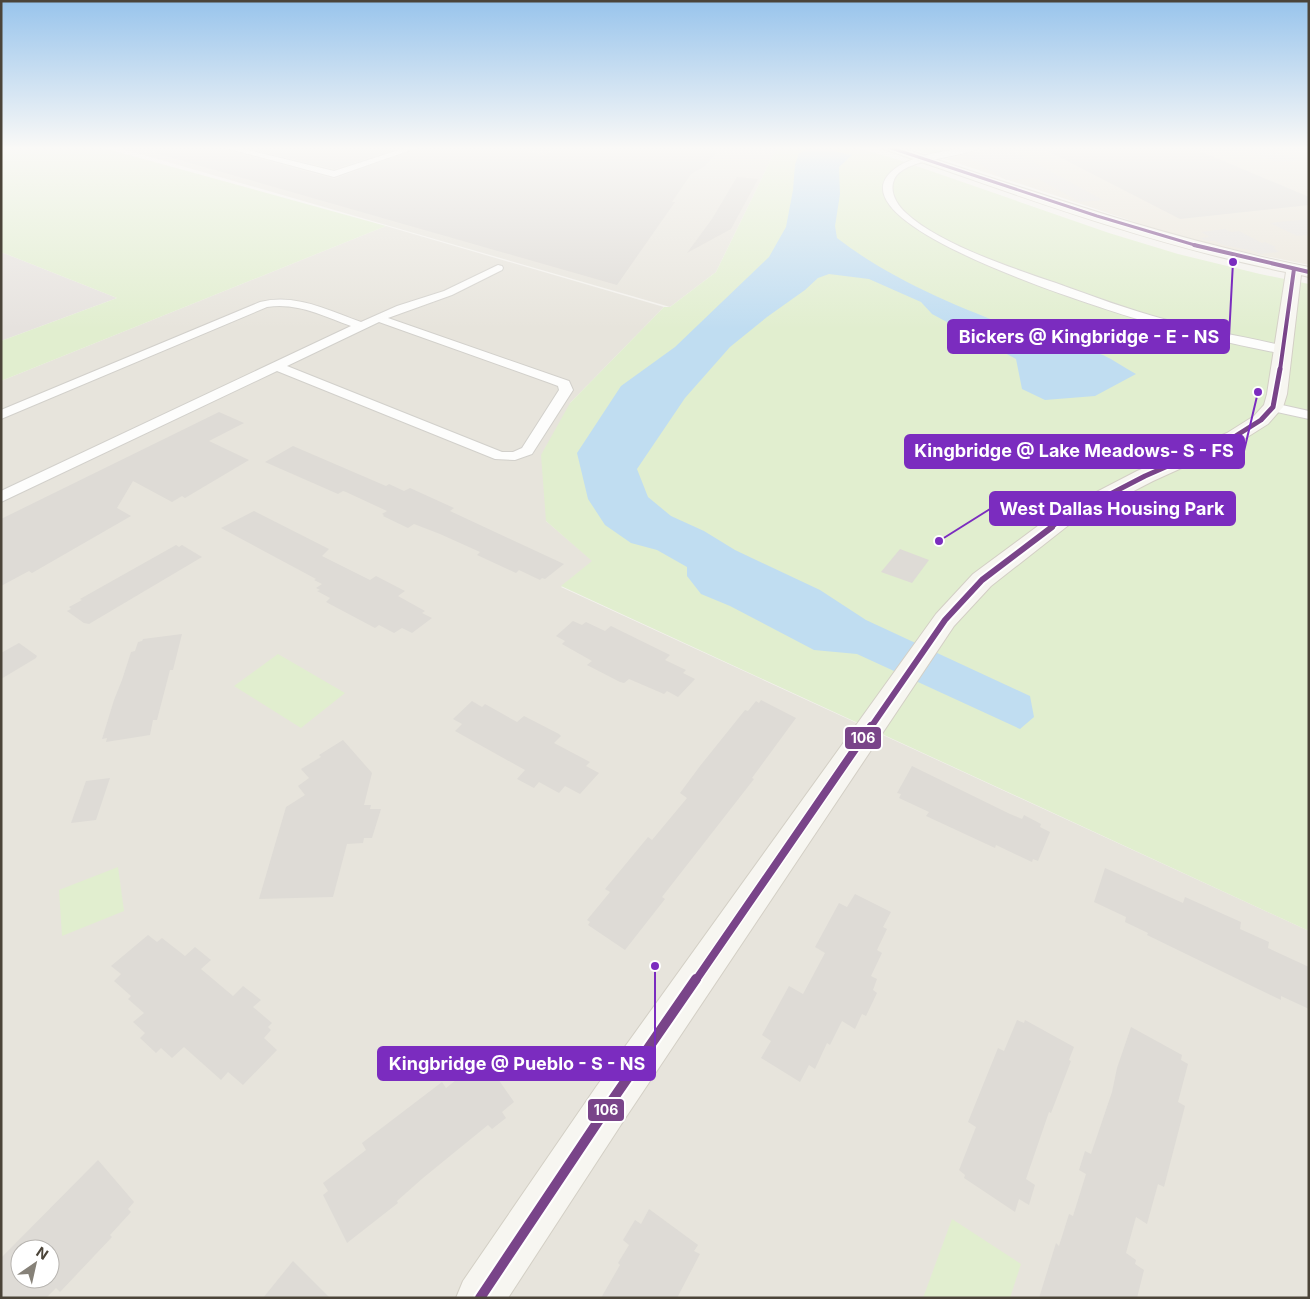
<svg xmlns="http://www.w3.org/2000/svg" width="1310" height="1299" viewBox="0 0 1310 1299" font-family="Inter,sans-serif">
<style>
.residential{fill:#e7e4dc;fill-rule:evenodd}
.industrial{fill:#e6e2de}
.education{fill:#eae5da}
.green{fill:#e1eecf}
.parking{fill:#e6e3df}
.water{fill:#c0ddf1}
.building{fill:#dedbd6;fill-rule:evenodd}
.lines{fill:none;stroke-linecap:round;stroke-linejoin:round}
.street-casing{stroke:#d2d0cb;stroke-width:2}
.secondary-casing{stroke:#d3cfc5;stroke-width:2}
.street{fill:#fdfdfc;fill-rule:evenodd}
.secondary{fill:#f7f6f1;fill-rule:evenodd}
.bus-1-far5-casing{stroke:#fff;stroke-width:5}
.bus-1-far4-casing{stroke:#fff;stroke-width:6}
.bus-1-far3-casing{stroke:#fff;stroke-width:8}
.bus-1-far2-casing{stroke:#fff;stroke-width:10}
.bus-1-far1-casing{stroke:#fff;stroke-width:11}
.bus-1-casing{stroke:#fff;stroke-width:14}
.bus-1-far5{stroke:#794489;stroke-width:3}
.bus-1-far4{stroke:#794489;stroke-width:4}
.bus-1-far3{stroke:#794489;stroke-width:5}
.bus-1-far2{stroke:#794489;stroke-width:6}
.bus-1-far1{stroke:#794489;stroke-width:8}
.bus-1{stroke:#794489;stroke-width:10}
.leader{fill:none;stroke:#7b2cbf;stroke-width:2}
.callout-dot{fill:#7b2cbf;stroke:#fff;stroke-width:2}
.callout{fill:#7b2cbf;stroke:#7b2cbf;stroke-width:2}
.callout-label{font-size:18px;text-anchor:middle;font-weight:bold;fill:#fff}
.line-badge{stroke:#fff;stroke-width:2}
.badge-label{font-size:14px;text-anchor:middle;font-weight:bold;fill:#fff}
</style>
<rect width="100%" height="100%" fill="#f4f2ee"/>
<g class="residential">
<path d="M116,147H777L716,272L670,307Z"/>
<path d="M386,226L664,307L570,403L546,521L593,561L561,587L1309,931V1298H1V381ZM20,1249H50V1279H20Z"/>
</g>
<path class="industrial" d="M1,252L117,298L1,341Z"/>
<path class="education" d="M996,147H1309V265L1231,249L1162,231L945,159Z"/>
<g class="green">
<path d="M1,147H100L386,226L1,381V341L117,298L1,252Z"/>
<path d="M777,147H854L899,160L1109,233L1178,254L1260,274L1309,284V931L561,586L592,561L546,521L541,455L570,403L664,307H670L716,272Z"/>
<path d="M903,147H965L932,154Z"/>
<path d="M278,654L345,693L301,728L234,686Z"/>
<path d="M118,867L124,911L62,936L59,890Z"/>
<path d="M952,1219L1021,1264L1010,1298H923Z"/>
</g>
<g class="parking">
<path d="M1237,147H1265L1299,160L1275,162Z"/>
<path d="M1007,149L1019,154L1103,200L1080,202L1037,178L1006,180L964,155L988,153L984,151Z"/>
<path d="M1309,219V235L1297,236L1270,223Z"/>
<path d="M1225,229L1231,232L1239,231L1262,243L1265,242L1276,247L1273,248L1279,252L1260,254L1254,251L1223,245L1215,241H1207L1200,238L1210,237L1201,232Z"/>
</g>
<path class="water" d="M814,147L833,149L837,152L852,155L839,167L840,194L835,226L837,238C894,282 963,309 1030,334C1053,343 1080,346 1103,355C1114,360 1125,368 1136,374L1095,396L1045,400L1022,389L1016,359L932,314L921,302L869,279L829,274L818,278L805,290L767,317L730,347L685,398L637,469L648,497L671,516L704,531L735,550L820,590L866,620L1030,696L1034,717L1020,729L857,654L814,650L730,606L701,594L687,576V567L657,550L631,543L605,525L588,499L577,453L621,386L675,347L769,257L786,227L793,190L795,165L799,153Z"/>
<g class="building">
<path d="M156,147H220L222,149L334,179L421,147H470L488,151L507,147L544,155L564,147H721L705,166L691,174L672,202H675L617,285L155,153Z"/>
<path d="M242,147H403L334,169Z"/>
<path d="M1040,147H1190L1309,197V205L1180,219Z"/>
<path d="M737,177L758,179L731,229L687,253L712,219Z"/>
<path d="M219,412L244,423L209,441L249,460L185,498L182,496L172,502L133,481L117,508L131,516L32,573L29,571L1,586V519Z"/>
<path d="M293,446L386,486L389,484L404,491L410,488L454,508L450,511L564,564L545,579L542,578L540,580L519,570L516,573L477,555L480,552L440,534L414,524L408,528L383,516L384,515L382,514L387,511L346,492L343,491L338,494L265,462Z"/>
<path d="M254,511L329,549L322,556L370,580L376,576L405,591L398,596L425,611L422,613L432,618L412,633L402,628L394,633L379,625L375,628L326,602L330,598L317,591L320,590L316,588L322,584L314,580L316,579L221,528Z"/>
<path d="M176,545L179,547L182,545L202,557L89,624L84,623L67,611L71,609L69,607L82,600L80,599Z"/>
<path d="M900,549L929,560L912,583L881,572Z"/>
<path d="M573,621L582,625L586,622L605,631L611,626L670,655L665,660L686,670L683,673L695,679L678,697L667,691L664,694L629,679L624,683L620,682L587,665L592,661L562,644L565,641L556,636Z"/>
<path d="M182,634L173,670H170L157,720H153L150,735L106,742L107,738L102,739L114,700L122,680L131,652L135,651L138,642L142,641L143,639Z"/>
<path d="M19,643L37,656L36,658L1,679V653Z"/>
<path d="M761,700L796,718L752,778L754,779L662,897L665,899L625,950L588,925L590,922L587,920L610,892L605,889L648,837L652,840L687,798L680,793L700,766L745,710L748,711L756,701L759,703Z"/>
<path d="M472,701L482,707L485,704L517,722L524,716L559,734L561,736L554,743L590,762L586,766L599,773L580,794L565,786L559,793L539,782L534,788L517,779L525,770L455,731L462,724L453,719Z"/>
<path d="M343,740L372,773L364,805H371L370,809H381L372,838H364L363,843L347,844L333,897L259,899L286,807L305,795L298,786L309,778L301,769L321,757L319,755Z"/>
<path d="M912,766L1010,814L1022,819L1024,815L1041,824L1040,827L1050,832L1038,861L1033,859L1032,862L996,845L995,848L926,816L929,812L899,798L901,794L897,793Z"/>
<path d="M110,778L96,820L71,823L86,781Z"/>
<path d="M1105,868L1183,903L1185,897L1241,922L1240,929L1269,942L1268,948L1309,967V1009L1281,996V1000L1147,935L1148,933L1125,922L1126,917L1094,902Z"/>
<path d="M855,894L891,912L883,927L887,929L877,950L882,953L871,976L877,979L873,990L877,993L866,1016L862,1014L855,1029L842,1021L830,1045L827,1043L815,1069L809,1065L800,1082L761,1058L771,1041L762,1035L789,986L803,994L825,953L815,947L839,903L847,907Z"/>
<path d="M148,935L157,942L162,938L185,956L195,947L211,960L201,969L233,996L243,986L261,1000L253,1007L272,1023L268,1027L271,1030L264,1038L277,1050L243,1085L228,1072L221,1080L184,1047L172,1058L161,1048L156,1053L140,1038L145,1033L133,1022L144,1013L128,999L131,996L114,981L121,974L111,966Z"/>
<path d="M1017,1020L1024,1023L1025,1020L1074,1047L1069,1060L1071,1061L1051,1113L1049,1112L1026,1179L1035,1185L1029,1205L1019,1199L1015,1212L964,1178L965,1175L959,1170L976,1127L968,1122L998,1048L1004,1051Z"/>
<path d="M1131,1027L1182,1055L1181,1060L1188,1064L1178,1102L1185,1106L1164,1187L1158,1184L1147,1224L1136,1217L1126,1253L1136,1260L1135,1264L1144,1270L1137,1298H1039L1056,1243L1059,1246L1069,1214L1073,1216L1086,1174L1079,1170L1085,1151L1091,1154L1112,1092L1117,1068Z"/>
<path d="M480,1061L483,1066L487,1063L514,1102L502,1112L506,1118L492,1129L488,1125L423,1178L397,1201L398,1203L347,1243L323,1195L328,1191L323,1183L366,1150L362,1143L442,1082L446,1088Z"/>
<path d="M98,1160L134,1202L128,1209L131,1212L110,1235L112,1237L60,1292L56,1288L46,1298H1V1258ZM20,1249H50V1279H20Z"/>
<path d="M649,1209L698,1245L694,1251L700,1254L677,1298H601L620,1265L618,1263L629,1245L623,1240L635,1220L641,1224Z"/>
<path d="M293,1261L330,1298H263Z"/>
</g>
<g class="lines">
<defs>
<g id="street">
<path d="M222,147H235L334,171L408,147H419L334,177Z"/>
<path d="M966,147H980C964,159 903,157 894,180C889,192 897,205 906,213C939,244 1012,268 1056,283C1092,296 1129,310 1167,320C1207,331 1248,337 1288,347L1290,350L1284,354C1238,345 1192,335 1147,322C1114,312 832,227 891,172C909,155 943,152 966,147Z"/>
<path d="M498,265L502,266L503,268L502,270L452,295L388,318L569,381L573,390L532,454L515,460L495,459L277,371L1,502V491L351,326C323,316 297,302 267,307L1,419V410L260,302C295,293 328,310 361,322L397,306L444,291ZM379,322L550,383L558,386L559,390L522,448L513,452H502L287,366Z"/>
<path d="M1273,403L1309,411V419L1268,410L1266,407Z"/>
</g>
<path id="secondary" d="M882,147H899C1034,192 1168,239 1309,267V277L1301,275L1287,394L1283,407L1268,424L1241,441L1153,481L1070,524L991,586L954,626L626,1117L508,1298H456L463,1281L596,1087L936,614L973,574L1054,514L1137,471L1227,433L1254,416L1264,405L1267,394L1286,272C1148,244 1017,195 884,149Z"/>
</defs>
<use href="#street" class="street-casing"/>
<use href="#secondary" class="secondary-casing"/>
<use href="#street" class="street"/>
<use href="#secondary" class="secondary"/>
<defs>
<path id="bus-1-far5" d="M888,147L1097,216L1198,246"/>
<g id="bus-1-far4">
<path d="M1194,245L1309,272"/>
<path d="M1280,370L1294,269"/>
</g>
<path id="bus-1-far3" d="M1050,528L1062,519L1145,476L1234,437L1261,420L1273,407L1280,369"/>
<path id="bus-1-far2" d="M871,727L945,620L982,580L1052,527"/>
<path id="bus-1-far1" d="M696,980L871,726"/>
<path id="bus-1" d="M480,1298L611,1102L696,979"/>
</defs>
<use href="#bus-1-far5" class="bus-1-far5-casing"/>
<use href="#bus-1-far4" class="bus-1-far4-casing"/>
<use href="#bus-1-far3" class="bus-1-far3-casing"/>
<use href="#bus-1-far2" class="bus-1-far2-casing"/>
<use href="#bus-1-far1" class="bus-1-far1-casing"/>
<use href="#bus-1" class="bus-1-casing"/>
<use href="#bus-1-far5" class="bus-1-far5"/>
<use href="#bus-1-far4" class="bus-1-far4"/>
<use href="#bus-1-far3" class="bus-1-far3"/>
<use href="#bus-1-far2" class="bus-1-far2"/>
<use href="#bus-1-far1" class="bus-1-far1"/>
<use href="#bus-1" class="bus-1"/>
</g>
<linearGradient id="sky" x2="0" y2="1"><stop stop-color="#98c4ec"/><stop offset="0.45" stop-color="#faf9f7"/><stop offset="1" stop-color="#faf9f7" stop-opacity="0"/></linearGradient>
<rect width="1310" height="329" fill="url(#sky)"/>
<path class="leader" d="M1233 262L1229 337M1258 392L1244 451M939 541L990 509M655 966L655 1064"/>
<g class="callout-dot">
<circle cx="1233" cy="262" r="5"/>
<circle cx="1258" cy="392" r="5"/>
<circle cx="939" cy="541" r="5"/>
<circle cx="655" cy="966" r="5"/>
</g>
<g class="callout">
<rect x="948" y="320" width="281" height="33" rx="5"/>
<rect x="905" y="435" width="339" height="33" rx="5"/>
<rect x="990" y="492" width="245" height="33" rx="5"/>
<rect x="378" y="1047" width="277" height="33" rx="5"/>
</g>
<g class="callout-label">
<text x="1089" y="343">Bickers @ Kingbridge - E - NS</text>
<text x="1074" y="457">Kingbridge @ Lake Meadows- S - FS</text>
<text x="1112" y="515">West Dallas Housing Park</text>
<text x="517" y="1070">Kingbridge @ Pueblo - S - NS</text>
</g>
<g class="line-badge">
<rect x="844" y="726" width="38" height="24" rx="5" fill="#794489"/>
<rect x="587" y="1098" width="38" height="24" rx="5" fill="#794489"/>
</g>
<g class="badge-label">
<text x="863" y="743">106</text>
<text x="606" y="1115">106</text>
</g>
<rect width="1310" height="1299" fill="none" stroke="#4b4439" stroke-width="5"/>
<g transform="translate(35 1264) rotate(34)"><circle r="24" fill="#ffffff" stroke="#b7b4b0"/>
<path d="M0-4L9 19L0 12L-9 19Z" fill="#868178"/>
<text y="-8" font-size="14" font-weight="bold" text-anchor="middle" fill="#4b4439">N</text>
</g>
</svg>
